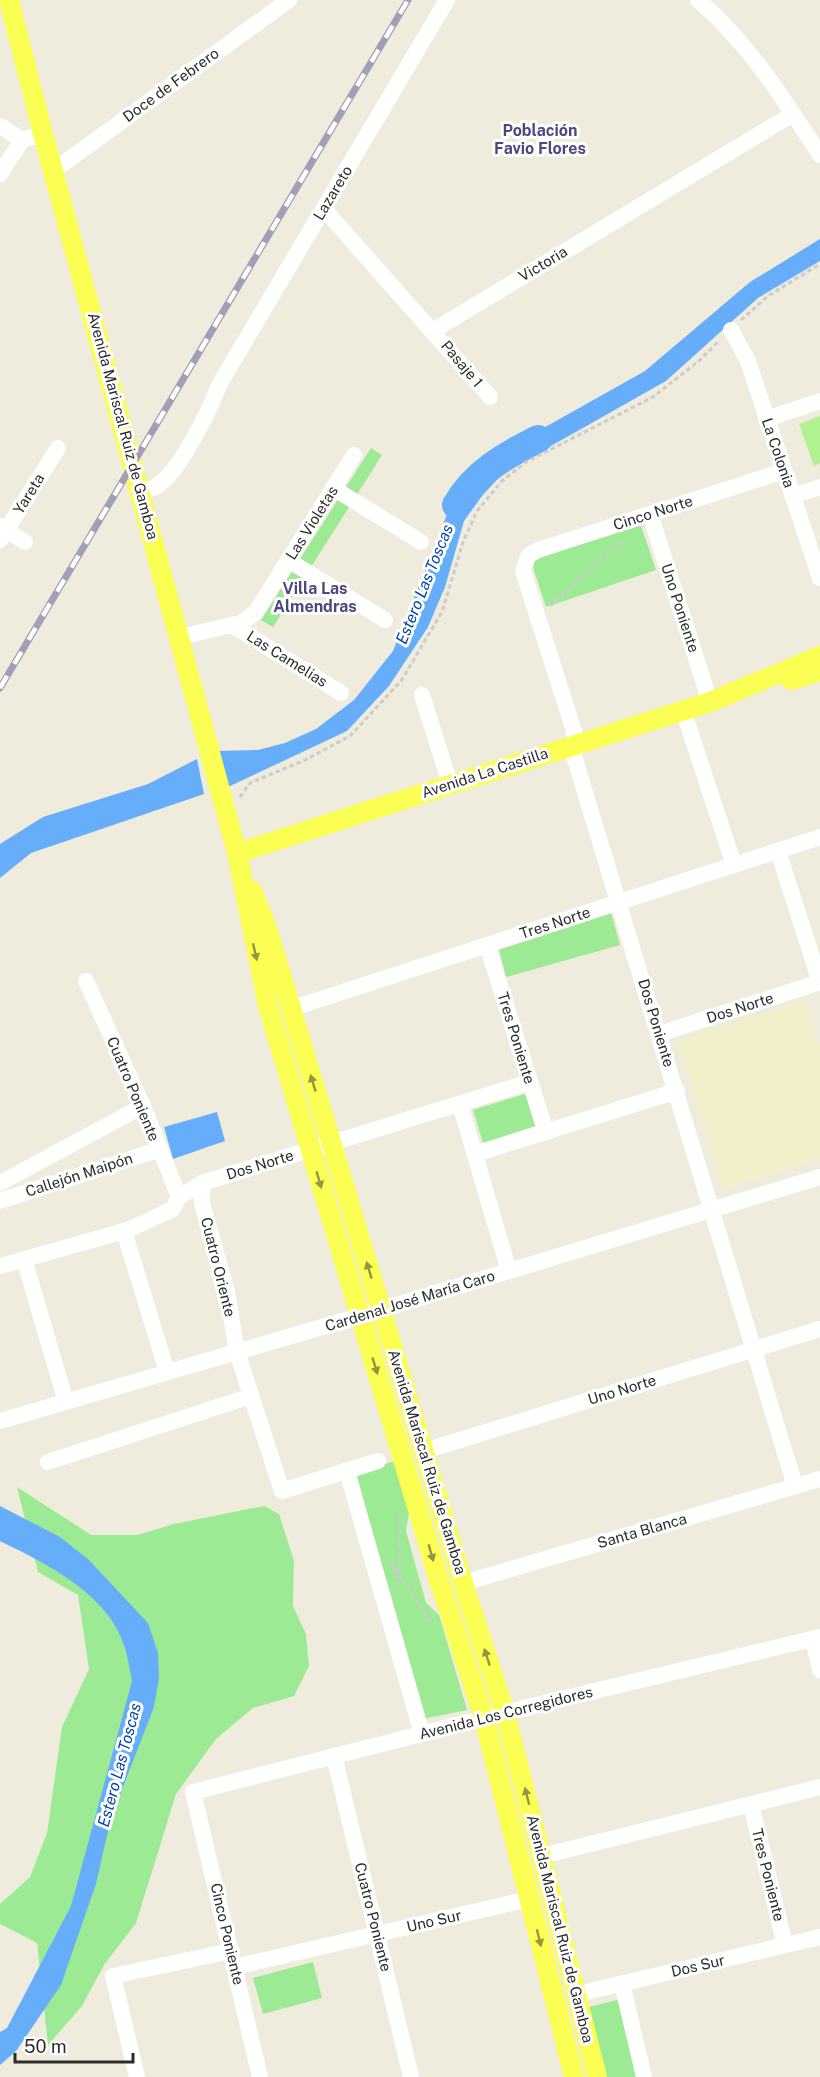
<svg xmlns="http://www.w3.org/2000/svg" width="820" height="2077" viewBox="0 0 820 2077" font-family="'Public Sans',sans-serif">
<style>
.education{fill:#f2efcb}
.green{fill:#9cea94}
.pitch{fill:#b0f28f}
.water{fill:#67aefa}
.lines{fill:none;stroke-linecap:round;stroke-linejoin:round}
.river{stroke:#67aefa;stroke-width:28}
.path{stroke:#ccc;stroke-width:3;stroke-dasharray:4.5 3;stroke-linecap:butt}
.minor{stroke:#fff;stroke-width:16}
.major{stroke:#fbfe53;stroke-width:20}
.rail-casing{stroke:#a19fb8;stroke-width:7}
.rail{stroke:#fff;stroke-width:4.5;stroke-dasharray:14;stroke-linecap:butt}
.oneway{fill:#949540}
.labels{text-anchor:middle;stroke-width:6;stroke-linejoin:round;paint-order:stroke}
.street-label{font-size:15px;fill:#2c2c2c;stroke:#fff}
.neighbourhood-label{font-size:16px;font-weight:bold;fill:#4b4781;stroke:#fff}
.water-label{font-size:16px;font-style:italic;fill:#0146ab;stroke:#fff}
</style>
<rect width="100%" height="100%" fill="#efebdd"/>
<path class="education" d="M805,999L820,1045V1159L724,1190L677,1041Z"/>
<g class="green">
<path d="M371,448L382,455L273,627L261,620Z"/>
<path d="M640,523L656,570L546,607L531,561Z"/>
<path d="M611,913L620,945L506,977L498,945Z"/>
<path d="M525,1094L535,1126L483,1143L473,1110Z"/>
<path d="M394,1461L409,1513L406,1531L426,1603L439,1615L467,1710L423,1719L356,1474Z"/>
<path d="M17,1487L91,1535H137L174,1524L264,1506L279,1514L294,1561L293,1606L306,1634L309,1666L294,1696L253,1708L216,1739L176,1794L136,1923L104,1965L82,2006L48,2045L37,1943L0,1924V1904L30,1877L47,1833L62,1727L89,1669L78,1595L38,1572Z"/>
<path d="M313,1962L322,1998L263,2014L253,1978Z"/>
<path d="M622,1999L639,2077H605L588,2007Z"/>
</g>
<path class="pitch" d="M820,416V463L814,466L799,424Z"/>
<g class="water">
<path d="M820,239V261L758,298L666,381L503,473L482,496L464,521L445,587L428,627L389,686L347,731L226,788L216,751L258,750L285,743L316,729L354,700L393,651L448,512L469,484L531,435L645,371L750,282Z"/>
<path d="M197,759L204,794L31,853L0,878V844L43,817L148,784Z"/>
<path d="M217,1112L225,1141L173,1159L164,1127Z"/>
<path d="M0,1506L60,1537L88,1559L148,1623L158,1653L159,1678L154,1707L111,1818L96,1884L61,1985L16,2051L0,2065V2032L7,2028L71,1906L132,1681C130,1670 128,1659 125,1648C109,1594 47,1564 0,1541Z"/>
</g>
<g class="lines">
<path class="river" d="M456,505C474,473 506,455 538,439"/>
<g class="path">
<path d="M741,320L768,296L820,264"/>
<path d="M550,606L622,540"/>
<path d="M240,797L250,783L305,760L350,736L401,681L442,612L463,542L477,511L502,481L526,462L653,397L699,361L719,341"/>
<path d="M390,1562L431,1622"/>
<path d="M396,1586L399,1572V1512"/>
</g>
<g class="minor">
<path d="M698,0C748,42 785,101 820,155"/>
<path d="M0,126L22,140"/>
<path d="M53,171L289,0"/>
<path d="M0,174L22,140L43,134"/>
<path d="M324,209L490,397"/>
<path d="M434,330L793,114"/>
<path d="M731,330L748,361L820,578"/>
<path d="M766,419L820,401"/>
<path d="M784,471L538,550L528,556L523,571L574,731V756L795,1486"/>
<path d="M333,488L421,542"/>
<path d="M141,491C149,490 156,488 162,482C181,467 211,408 219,385L447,0"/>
<path d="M792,496L820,487"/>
<path d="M650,514L710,702"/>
<path d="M0,526L25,542"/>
<path d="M0,540L58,448"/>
<path d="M288,560L385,620"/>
<path d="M232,625L341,693"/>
<path d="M179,637L241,623L256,612L354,455"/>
<path d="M422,695L450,784"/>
<path d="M683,710L734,865"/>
<path d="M778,851L820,982"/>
<path d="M487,945L546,1132"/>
<path d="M86,981L143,1106L179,1197"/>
<path d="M290,1009L820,837"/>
<path d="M659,1034L820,982"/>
<path d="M460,1104L509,1271"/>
<path d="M475,1154L677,1091"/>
<path d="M0,1183L143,1106"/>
<path d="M202,1183V1203L227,1292L237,1352L282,1491L378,1461"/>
<path d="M0,1201L158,1150"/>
<path d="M124,1231L167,1372"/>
<path d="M24,1259L66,1402"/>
<path d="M0,1266L128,1230L173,1209L179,1197L202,1183L530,1082"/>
<path d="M0,1421L360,1316L820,1177"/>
<path d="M424,1451L820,1329"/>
<path d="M48,1462L251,1396"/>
<path d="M347,1471L422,1734"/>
<path d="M463,1583L820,1479"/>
<path d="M813,1639L820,1670"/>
<path d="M334,1756L411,2077"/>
<path d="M751,1804L785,1945"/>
<path d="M542,1856L820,1787"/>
<path d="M234,1967L529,1899"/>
<path d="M622,1984L644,2077"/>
<path d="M577,1994L820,1937"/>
<path d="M137,2077L113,1976L231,1951"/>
<path d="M260,2077L193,1792L536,1705L820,1637"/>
</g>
<g class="major">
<path d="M9,0L43,134L237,853L268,1006L438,1577L484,1718L574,2077"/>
<path d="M791,680L820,671"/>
<path d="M237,853L710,702L820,656"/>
<path d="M252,891L267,928L463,1583L505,1713L597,2077"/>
</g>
<defs>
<path id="rail" d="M0,688L408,0"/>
</defs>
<use href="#rail" class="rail-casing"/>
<use href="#rail" class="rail"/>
</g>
<defs><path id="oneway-solid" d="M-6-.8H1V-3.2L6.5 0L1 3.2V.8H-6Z" transform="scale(1.5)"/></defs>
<g class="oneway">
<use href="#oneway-solid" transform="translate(255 952) rotate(77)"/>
<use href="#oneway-solid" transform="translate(313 1083) rotate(-107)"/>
<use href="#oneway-solid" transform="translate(319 1180) rotate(74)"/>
<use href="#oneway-solid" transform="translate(369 1270) rotate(-107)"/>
<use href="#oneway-solid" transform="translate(375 1366) rotate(73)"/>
<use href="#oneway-solid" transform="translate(431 1553) rotate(74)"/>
<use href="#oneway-solid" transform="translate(487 1657) rotate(-108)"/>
<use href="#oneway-solid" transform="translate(527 1796) rotate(-104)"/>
<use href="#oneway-solid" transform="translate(539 1938) rotate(76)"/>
</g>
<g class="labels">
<g class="street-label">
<text transform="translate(171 85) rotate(-36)" y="5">Doce de Febrero</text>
<text transform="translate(333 193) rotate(-59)" y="5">Lazareto</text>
<text transform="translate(543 264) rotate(-31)" y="5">Victoria</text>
<text transform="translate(462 364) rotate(50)" y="5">Pasaje 1</text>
<text transform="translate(123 426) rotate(75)" y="5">Avenida Mariscal Ruiz de Gamboa</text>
<text transform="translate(778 453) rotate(71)" y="5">La Colonia</text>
<text transform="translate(29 494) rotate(-58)" y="5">Yareta</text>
<text transform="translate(653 513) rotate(-18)" y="5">Cinco Norte</text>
<text transform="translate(312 523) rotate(-58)" y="5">Las Violetas</text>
<text transform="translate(680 608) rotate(72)" y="5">Uno Poniente</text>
<text transform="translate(287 659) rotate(32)" y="5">Las Camelias</text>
<text transform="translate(485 773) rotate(-18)" y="5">Avenida La Castilla</text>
<text transform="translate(555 923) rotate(-18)" y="5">Tres Norte</text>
<text transform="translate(740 1008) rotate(-18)" y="5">Dos Norte</text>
<text transform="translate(656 1023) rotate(73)" y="5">Dos Poniente</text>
<text transform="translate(516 1038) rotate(73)" y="5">Tres Poniente</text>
<text transform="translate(133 1089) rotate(67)" y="5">Cuatro Poniente</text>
<text transform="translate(260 1165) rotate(-17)" y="5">Dos Norte</text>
<text transform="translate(79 1175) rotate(-18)" y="5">Callejón Maipón</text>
<text transform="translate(218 1267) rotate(76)" y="5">Cuatro Oriente</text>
<text transform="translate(410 1301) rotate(-17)" y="5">Cardenal José María Caro</text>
<text transform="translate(622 1390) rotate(-17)" y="5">Uno Norte</text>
<text transform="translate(427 1462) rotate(73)" y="5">Avenida Mariscal Ruiz de Gamboa</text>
<text transform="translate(642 1531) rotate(-16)" y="5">Santa Blanca</text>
<text transform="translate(506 1713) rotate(-14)" y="5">Avenida Los Corregidores</text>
<text transform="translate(768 1875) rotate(76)" y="5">Tres Poniente</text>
<text transform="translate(373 1917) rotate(76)" y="5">Cuatro Poniente</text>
<text transform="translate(434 1921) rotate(-13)" y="5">Uno Sur</text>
<text transform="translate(560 1929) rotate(76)" y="5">Avenida Mariscal Ruiz de Gamboa</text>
<text transform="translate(227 1934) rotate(77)" y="5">Cinco Poniente</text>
<text transform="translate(698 1966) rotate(-13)" y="5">Dos Sur</text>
</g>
<g class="neighbourhood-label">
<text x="540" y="136">Población<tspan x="540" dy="18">Favio Flores</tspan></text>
<text x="315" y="594">Villa Las<tspan x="315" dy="18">Almendras</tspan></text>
</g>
<g class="water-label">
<text transform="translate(424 584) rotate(-68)" y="6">Estero Las Toscas</text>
<text transform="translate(119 1765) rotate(-75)" y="6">Estero Las Toscas</text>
</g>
</g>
<path d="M15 2053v9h118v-9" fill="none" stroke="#2c2c2c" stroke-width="3"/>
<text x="24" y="2053" font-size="18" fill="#2c2c2c" stroke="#ffffff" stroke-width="4.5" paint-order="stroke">50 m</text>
</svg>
